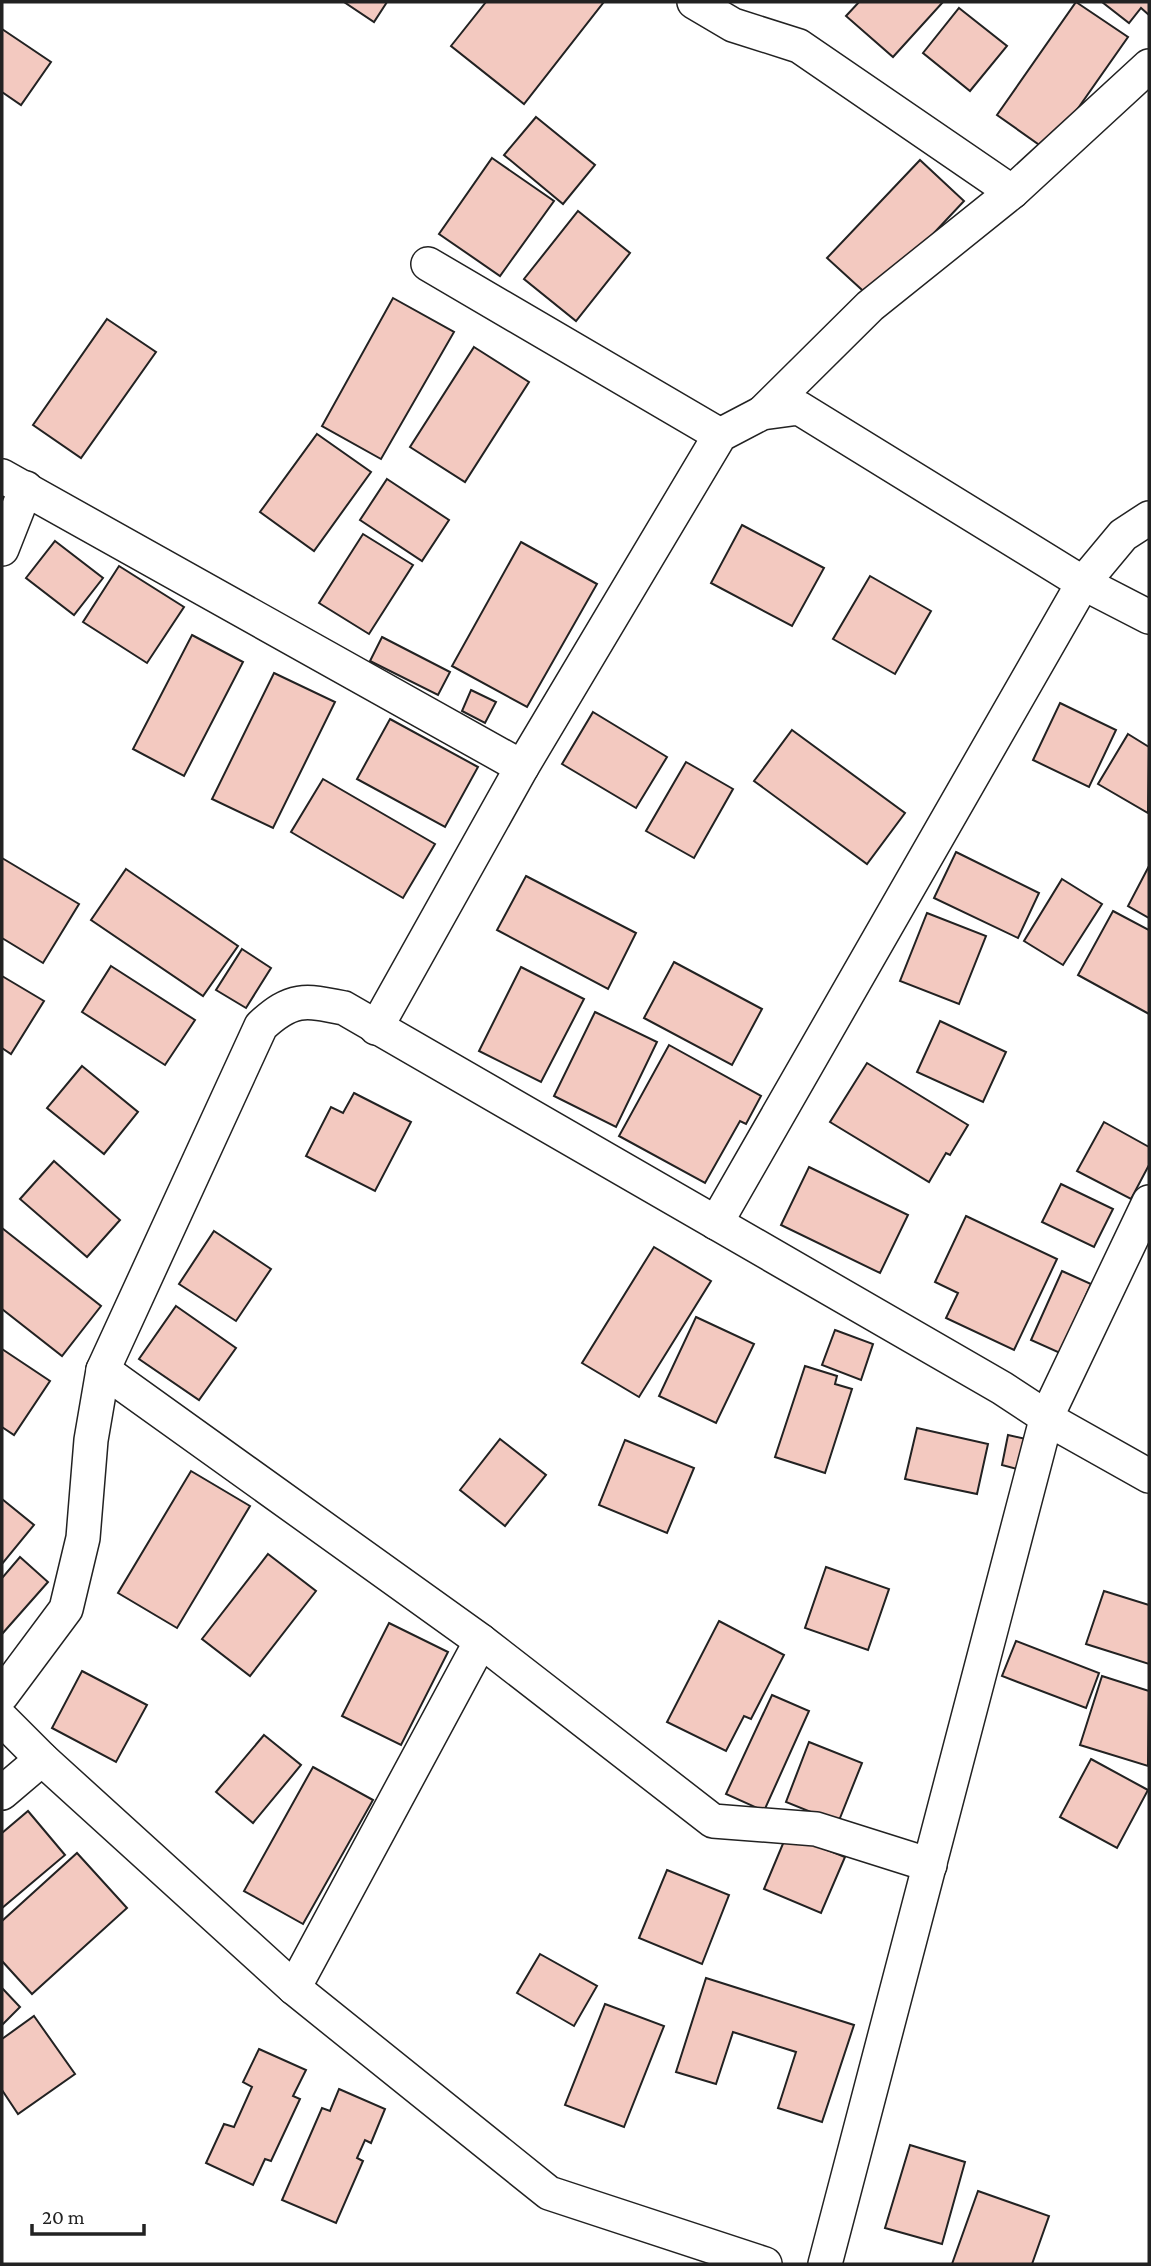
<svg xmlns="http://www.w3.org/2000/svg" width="1151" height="2266" viewBox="0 0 1151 2266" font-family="'Crimson Pro',serif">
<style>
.building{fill:#f3c9c0;stroke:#222;stroke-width:2}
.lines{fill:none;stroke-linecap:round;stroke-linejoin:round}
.street-casing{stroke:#222;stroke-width:36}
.street{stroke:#fff;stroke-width:33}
</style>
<rect width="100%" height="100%" fill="#fff"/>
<g class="building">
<path d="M344,2H387L374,22Z"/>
<path d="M486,2H602L603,3L524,104L451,46Z"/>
<path d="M859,2H943L893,57L846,16Z"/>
<path d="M1076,2L1128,37L1048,151L997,115Z"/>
<path d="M1102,2H1149V15L1141,8L1129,23Z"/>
<path d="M959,8L1007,46L970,91L923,53Z"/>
<path d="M2,29L51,62L21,105L2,92Z"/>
<path d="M536,117L595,165L563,204L504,155Z"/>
<path d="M492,158L554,201L500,276L439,234Z"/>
<path d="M920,160L964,201L872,299L827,258Z"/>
<path d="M578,211L630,253L576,321L524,279Z"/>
<path d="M393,298L454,332L381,459L322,426Z"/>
<path d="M107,319L156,352L81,458L33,425Z"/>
<path d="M474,347L529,382L465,482L410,447Z"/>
<path d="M317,434L371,472L314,551L260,512Z"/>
<path d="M387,479L449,520L422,561L360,520Z"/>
<path d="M742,525L824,568L792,626L711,583Z"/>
<path d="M363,534L413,565L369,634L319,603Z"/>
<path d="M55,541L103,578L74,615L26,578Z"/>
<path d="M521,542L597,584L527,707L452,666Z"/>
<path d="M119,566L184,607L147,663L83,622Z"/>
<path d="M870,576L931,611L895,674L833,639Z"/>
<path d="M192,635L243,662L184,776L133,749Z"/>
<path d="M382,637L450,672L438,695L370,661Z"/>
<path d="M274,673L335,702L273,828L212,799Z"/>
<path d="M471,690L496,702L485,723L462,711Z"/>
<path d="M1060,703L1116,730L1089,787L1033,760Z"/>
<path d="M593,712L667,757L636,808L562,764Z"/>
<path d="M390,719L478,767L445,827L357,779Z"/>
<path d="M792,730L905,813L867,864L754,781Z"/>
<path d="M1128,734L1149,747L1148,813L1098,784Z"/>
<path d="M686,762L733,789L694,858L646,831Z"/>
<path d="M323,779L435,844L403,898L291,832Z"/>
<path d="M956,852L1039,893L1018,938L934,898Z"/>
<path d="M2,858L79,904L43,963L2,938Z"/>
<path d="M1149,866V918L1128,906Z"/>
<path d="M126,869L238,946L203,996L91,920Z"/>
<path d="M526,876L636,933L608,989L497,930Z"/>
<path d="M1062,879L1102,904L1063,965L1024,941Z"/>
<path d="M1113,911L1149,930V1014L1078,975Z"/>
<path d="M927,913L986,936L959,1004L900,981Z"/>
<path d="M242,949L271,968L246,1008L216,990Z"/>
<path d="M674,962L762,1009L732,1065L644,1018Z"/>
<path d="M111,966L195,1020L165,1065L82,1012Z"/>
<path d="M521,967L584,999L541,1082L479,1051Z"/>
<path d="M2,976L44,1001L11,1054L2,1048Z"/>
<path d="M595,1012L657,1042L616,1127L554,1096Z"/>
<path d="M940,1021L1006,1052L983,1102L917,1072Z"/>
<path d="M669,1045L761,1096L746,1124L740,1121L705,1183L619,1136Z"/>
<path d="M867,1063L968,1125L950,1155L946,1153L929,1182L830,1122Z"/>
<path d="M82,1066L138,1112L104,1154L47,1108Z"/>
<path d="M354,1093L411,1122L375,1191L306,1156L331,1107L343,1113Z"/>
<path d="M1104,1122L1149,1147V1165L1131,1199L1077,1171Z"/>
<path d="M54,1161L120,1220L87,1257L20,1199Z"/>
<path d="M809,1167L908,1215L880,1273L781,1225Z"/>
<path d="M1061,1184L1113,1209L1094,1247L1042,1222Z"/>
<path d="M966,1216L1057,1259L1014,1350L946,1318L958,1293L935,1282Z"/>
<path d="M2,1228L101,1306L62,1356L2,1309Z"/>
<path d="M214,1231L271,1269L236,1321L179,1284Z"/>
<path d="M654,1247L711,1281L639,1397L582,1363Z"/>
<path d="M1062,1271L1091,1284L1060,1353L1031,1340Z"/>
<path d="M176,1306L236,1348L199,1400L139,1359Z"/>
<path d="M696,1317L754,1344L716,1423L659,1396Z"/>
<path d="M835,1330L873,1344L861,1380L822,1365Z"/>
<path d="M2,1349L50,1381L14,1435L2,1427Z"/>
<path d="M805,1366L837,1376L835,1384L852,1389L825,1473L775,1457Z"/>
<path d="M917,1428L988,1444L977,1494L905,1479Z"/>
<path d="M1008,1435L1039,1442L1032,1473L1002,1465Z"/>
<path d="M500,1439L546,1475L505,1526L460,1490Z"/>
<path d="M625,1440L694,1468L667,1533L599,1505Z"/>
<path d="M191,1471L250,1506L177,1628L118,1593Z"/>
<path d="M2,1499L34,1525L2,1564Z"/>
<path d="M268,1554L316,1591L250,1676L202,1639Z"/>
<path d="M20,1557L48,1582L2,1634V1578Z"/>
<path d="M826,1567L889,1589L868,1650L805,1628Z"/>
<path d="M1104,1591L1149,1605V1664L1086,1644Z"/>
<path d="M719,1621L784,1655L751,1719L744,1716L726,1751L667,1722Z"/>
<path d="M389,1623L448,1652L401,1745L342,1716Z"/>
<path d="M1016,1641L1099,1673L1086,1708L1002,1676Z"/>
<path d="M82,1671L147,1705L116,1762L52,1728Z"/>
<path d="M1102,1676L1149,1691L1148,1766L1080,1745Z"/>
<path d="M772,1695L809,1711L764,1811L726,1794Z"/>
<path d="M264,1735L301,1765L253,1823L216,1792Z"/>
<path d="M809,1742L862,1763L838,1823L786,1802Z"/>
<path d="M1091,1759L1148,1790L1117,1848L1060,1817Z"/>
<path d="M313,1767L373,1800L303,1924L244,1891Z"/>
<path d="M28,1811L65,1855L2,1908V1833Z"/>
<path d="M787,1834L845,1857L821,1913L764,1889Z"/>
<path d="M77,1853L127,1908L32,1994L2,1961V1921Z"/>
<path d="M667,1870L729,1895L702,1964L639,1938Z"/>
<path d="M540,1954L597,1986L574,2026L517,1993Z"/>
<path d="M706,1978L854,2025L822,2122L778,2108L796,2052L733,2032L716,2084L676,2072Z"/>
<path d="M2,1988L20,2007L2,2025Z"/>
<path d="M605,2004L664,2026L624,2127L565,2105Z"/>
<path d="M34,2016L75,2074L18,2114L2,2090V2039Z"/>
<path d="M259,2049L306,2070L293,2096L300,2099L271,2161L265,2159L253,2185L206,2163L224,2124L234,2127L252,2087L243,2082Z"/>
<path d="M339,2089L385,2109L371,2143L365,2140L357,2158L363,2161L336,2223L282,2200L322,2108L330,2111Z"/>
<path d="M910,2145L965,2162L942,2244L885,2228Z"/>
<path d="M978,2191L1049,2216L1032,2264H952Z"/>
</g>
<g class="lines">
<defs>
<g id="street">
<path d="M694,2L733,25L799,46L1012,192"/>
<path d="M428,264L720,435"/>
<path d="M762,413L870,306L1012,192L1149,66"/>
<path d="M2,476L522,767"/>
<path d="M2,549L26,488"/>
<path d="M376,1028L522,767L720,435L762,413L799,408L1083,583L1149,617"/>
<path d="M716,1223L1083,583L1123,535L1149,518"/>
<path d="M103,1370L481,1641L713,1821L816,1829L930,1865"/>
<path d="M2,1695L66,1609L83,1538L91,1440L103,1370L261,1026C292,997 305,1000 344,1008L1002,1388L1060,1426L1149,1476"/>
<path d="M2,1719L42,1759L294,1988L549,2193L765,2264"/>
<path d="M2,1793L42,1759"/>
<path d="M294,1988L481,1641"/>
<path d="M825,2264L1047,1416L1149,1202"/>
</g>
</defs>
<use href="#street" class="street-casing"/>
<use href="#street" class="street"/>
</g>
<rect width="1151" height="2266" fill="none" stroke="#222222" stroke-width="7"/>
<path d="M32 2224v10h112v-10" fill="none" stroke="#222222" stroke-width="3.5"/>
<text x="42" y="2224" font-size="21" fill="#222222" stroke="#ffffff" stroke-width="5" paint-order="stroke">20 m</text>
</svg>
